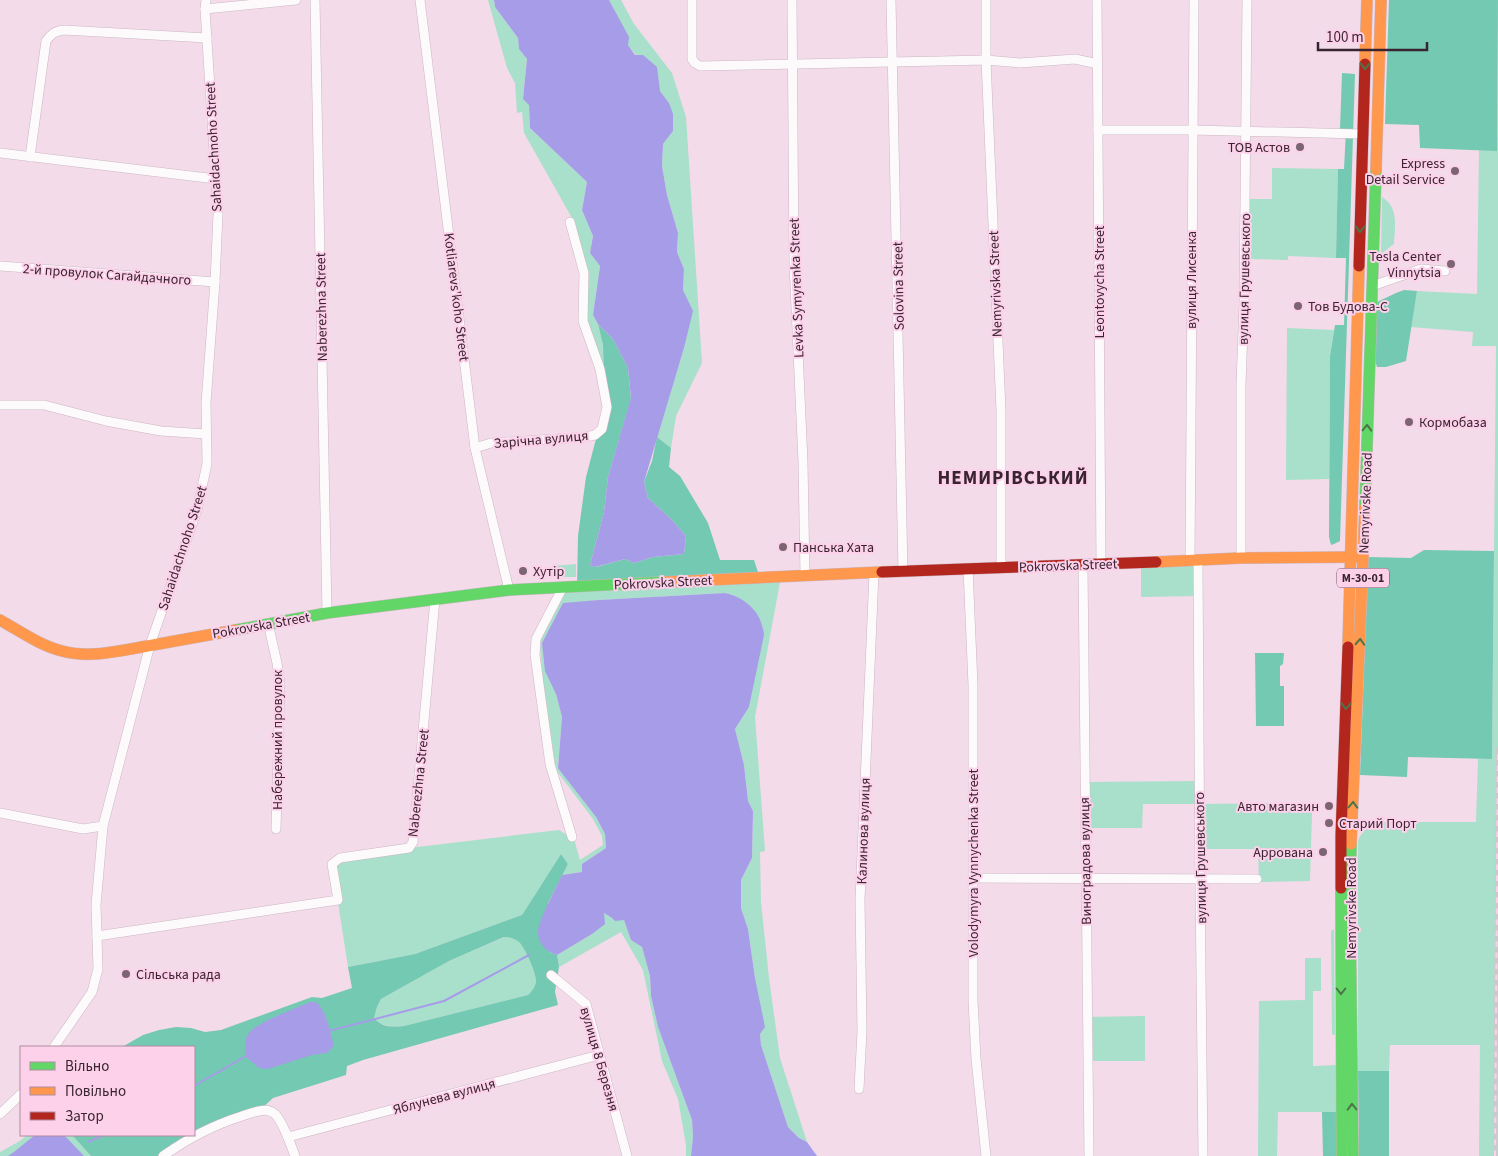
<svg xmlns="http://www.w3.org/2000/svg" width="1498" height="1156" viewBox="0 0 1498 1156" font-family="'Source Sans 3',sans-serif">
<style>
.green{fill:#a8e0cb}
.forest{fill:#74c9b2;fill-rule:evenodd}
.water{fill:#a79ce8}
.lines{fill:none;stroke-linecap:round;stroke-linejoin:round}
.stream{stroke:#a79ce8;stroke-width:2}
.street-casing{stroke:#cbb7c3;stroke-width:10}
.fast-casing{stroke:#cbb7c3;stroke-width:12}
.slow-casing{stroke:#cbb7c3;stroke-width:12}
.jam-casing{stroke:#cbb7c3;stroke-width:12}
.street{stroke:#fdfafc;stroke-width:9}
.fast{stroke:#63d668;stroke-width:11}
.slow{stroke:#ff974d;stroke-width:11}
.jam{stroke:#b3261e;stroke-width:11}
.rail-casing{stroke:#cec8cc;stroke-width:4}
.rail{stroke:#fdd1ea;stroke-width:2;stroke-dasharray:5.5;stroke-linecap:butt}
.oneway{stroke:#4c754a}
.poi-dot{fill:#7a6571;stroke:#fdd1ea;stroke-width:2}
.labels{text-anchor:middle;stroke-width:4;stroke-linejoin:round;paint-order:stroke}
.shield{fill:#fdd1ea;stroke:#745968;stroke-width:1}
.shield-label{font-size:12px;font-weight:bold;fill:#392531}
.street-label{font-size:14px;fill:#392531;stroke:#fdd1ea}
.poi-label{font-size:14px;fill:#392531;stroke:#fdd1ea;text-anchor:start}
.district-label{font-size:19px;font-weight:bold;letter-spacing:1px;fill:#392531;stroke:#fdd1ea}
</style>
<rect width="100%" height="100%" fill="#f3dbe9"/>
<g class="green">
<path d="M488,0H494L495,7L518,38L519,49L527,59L523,99L529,104L530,128L587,182L582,210L593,236L590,253L600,266L593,315L598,324L603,345V368L586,321V273L572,218L524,133L522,112L517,113L515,83L507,68Z"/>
<path d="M609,0H621L634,24L672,73L686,117L702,363L676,416L671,448L657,437L684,348L692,311L683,290L684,269L677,252L678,233L667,195L662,166L663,144L673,131L669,103L660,91L643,55H636L628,45V37Z"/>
<path d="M1498,13V1156H1479L1480,1045H1390L1389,1071H1358V842C1361,830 1370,825 1382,825L1383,822H1476L1478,759H1492L1496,346H1472L1473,332L1411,327L1417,291L1477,294L1479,150H1497Z"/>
<path d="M1272,168L1338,169L1336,258L1288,256V260L1248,259L1250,199H1272Z"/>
<path d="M1382,197C1399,207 1395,227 1394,244L1381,254Z"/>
<path d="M1287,328L1334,330L1330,356L1329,479L1286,480Z"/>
<path d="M1198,561V596L1141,597V563Z"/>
<path d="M576,564V577H554L553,566Z"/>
<path d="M781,577L755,717L765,851L760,852L761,902L769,978L780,1058L807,1142L799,1138L788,1127L761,1045L755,978L748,929L741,908V880L752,858L753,811L748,801L744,765L735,729L749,707L763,628C757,610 744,597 725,593L599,600L563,604L556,694L562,717L558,767L596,817L605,834L606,848L582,864V872L562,875L568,864L561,854L522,915L415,954L348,967L332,864L409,848L559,830L574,839L580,860L603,845L602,836L593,819L556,770L542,672L540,642L563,587Z"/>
<path d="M1198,781L1199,804L1306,803L1312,813L1310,881L1259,882L1258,849H1200L1198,804H1143L1142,828H1085V782Z"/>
<path d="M604,913L612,918L624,920L631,940L642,947L650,976L651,996L658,1027L692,1120L693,1137L691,1156H686V1145L678,1099L662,1061L643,970L621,932L559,967L557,955L592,934Z"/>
<path d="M1334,929L1335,1035L1332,1034L1331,931Z"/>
<path d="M505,937C510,937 515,939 519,942C525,948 537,974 536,982C535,987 532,991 528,995L404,1026C391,1027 383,1027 374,1018L377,1007L381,999L449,961Z"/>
<path d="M1305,958H1321V991H1313V1066L1336,1065L1337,1112H1278L1277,1156H1258L1259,1001L1305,1000Z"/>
<path d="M1145,1016V1061H1088L1087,1017Z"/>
<path d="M27,1135H72L91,1156H0V1152L20,1141Z"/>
</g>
<g class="forest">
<path d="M1389,0H1498L1497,151L1420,148L1419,125L1385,124Z"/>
<path d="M1342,73L1355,74L1340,541L1334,544L1331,545L1329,537L1330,356L1335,325H1344L1346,258H1336L1338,169H1344L1346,130L1340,129Z"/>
<path d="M1404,290L1417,291L1406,361L1386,367H1377L1375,360V303L1396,293Z"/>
<path d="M598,324L613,339L628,368L631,399L608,477L604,512L590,565L596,567L625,559L634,563L653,557L684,554L686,536L671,519L648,498L644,482L652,461L657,437L671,448L669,467L680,476L708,523L720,560H754L760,578L577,586L578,536L586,477L596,439L605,430L603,345Z"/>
<path d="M1424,550L1494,551L1492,759L1408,757L1407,777L1360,775L1368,557L1411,558Z"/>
<path d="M1255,653H1284L1283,664L1280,666V686H1284V726H1256Z"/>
<path d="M561,854L568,864L548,903L550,952L557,955L559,967L555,992L558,1005L363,1060L347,1066L346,1075L273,1098L260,1110L218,1124L163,1156H91L72,1135H194V1047H122L143,1035L159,1030L176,1027L191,1028L205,1032L221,1030L312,997L322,998L352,988L348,967L415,954L522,915ZM504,937C510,937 515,939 519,942C525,948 537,974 536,982C535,987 532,991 528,995L404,1026C392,1027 383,1028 374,1018L377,1007L381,999L449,961Z"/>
<path d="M1358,1071H1389V1156H1359Z"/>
<path d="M1322,1112H1337V1156H1323Z"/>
</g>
<g class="water">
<path d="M494,0H609L629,37L628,45L635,55H643L657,67L660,91L669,103L673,114V131L663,144L662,166L667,195L678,233L677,252L684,269L683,290L693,311L684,348L644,482L648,498L671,519L686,536L684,554L653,557L634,563L625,559L595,567L590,565L604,512L608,477L631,398L628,368L613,339L598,324L593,315L600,266L590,253L593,236L582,210L587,182L530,128L529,105L523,99L527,59L519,49L518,38L495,7Z"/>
<path d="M725,593C747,598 762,613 764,635L749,707L735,729L744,765L748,801L753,811L752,858L741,880V908L748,929L755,978L765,1027L760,1034L761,1045L788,1127L799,1138L807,1142L817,1156H691L693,1137L692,1120L658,1027L651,996L650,976L642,947L631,940L624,920L615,921L612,918L604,913L605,924L592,934L557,955C546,951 539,945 538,933C537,923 557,886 562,875L582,872V864L606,848L605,834L596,817L558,768L562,717L556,694L545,671L542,643L563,603L599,600Z"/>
<path d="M310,1002H316C327,1012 330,1032 334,1046L327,1053L312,1055L268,1069L259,1068L245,1056C245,1049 244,1039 249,1033C255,1023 297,1008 310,1002Z"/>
<path d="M35,1135H64L84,1156H8L14,1152Z"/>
</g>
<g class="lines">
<g class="stream">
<path d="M329,1031L444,1001L529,955"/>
<path d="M194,1086L246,1056"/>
<path d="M88,1142L104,1135"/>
</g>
<defs>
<g id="street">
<path d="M315,0L327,613"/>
<path d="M420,0L475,448L509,590"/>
<path d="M692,0V59L695,63L700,66L986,60L1020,63L1075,59L1098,64"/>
<path d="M792,0L794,263L803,462L805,575"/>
<path d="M891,0L903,572"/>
<path d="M986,0V60L1001,411V567"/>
<path d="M1097,0L1101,565"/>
<path d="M205,9L296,0"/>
<path d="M1098,130H1192L1362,134"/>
<path d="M0,153L216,179"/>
<path d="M30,157L46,41C51,34 55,31 64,30L207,38"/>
<path d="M0,266L215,282"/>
<path d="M1372,286L1421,269L1445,271"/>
<path d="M0,405H44L106,421L161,431L206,434"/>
<path d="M475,448L491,443L585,437L595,435L602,429L607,407L600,369L583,321L584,273L570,222"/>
<path d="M1241,558V384L1244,304L1247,0"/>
<path d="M1190,561L1194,0"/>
<path d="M1198,561C1198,759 1201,958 1203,1156"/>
<path d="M1083,565L1089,1156"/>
<path d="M968,569L973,685V1000L976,1059L986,1156"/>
<path d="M563,587L536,639L535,655L550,764L572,837"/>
<path d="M268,623L277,663L280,683L276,829"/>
<path d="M0,813L83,829L103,826"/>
<path d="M973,878L1257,879"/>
<path d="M97,936L338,900L332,864L340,858L409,848L413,842L435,599"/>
<path d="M551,975L586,1004L627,1156"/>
<path d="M54,1047L92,992L98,969L96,905L103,826L150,645L197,510L207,464L206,403L215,282L218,214L205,9L206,0"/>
<path d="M859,1089L862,1031L860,900L874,573"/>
<path d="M0,1114L21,1094"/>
<path d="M288,1137L599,1055"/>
<path d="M163,1156C189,1138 211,1126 242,1116C252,1113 266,1106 275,1114C283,1122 291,1145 295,1156"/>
</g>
<g id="fast">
<path d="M1365,508L1376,170"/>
<path d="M236,630L327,613L509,590L665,582"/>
<path d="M1351,844L1350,912L1353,1156"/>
<path d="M1341,888L1342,1156"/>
</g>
<g id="slow">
<path d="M1365,64L1367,0"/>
<path d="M1376,170L1381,0"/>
<path d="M1156,562L1241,558L1359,557"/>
<path d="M665,582L882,572"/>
<path d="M0,620C20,631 39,645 62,651C91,659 123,650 153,645C180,640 208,635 236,630"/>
<path d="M1348,647L1359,266"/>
<path d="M1351,844L1365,508"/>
</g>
<g id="jam">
<path d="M1359,266L1365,64"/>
<path d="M882,572L1156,562"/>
<path d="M1341,888V835L1348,647"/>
</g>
</defs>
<use href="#street" class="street-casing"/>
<use href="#fast" class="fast-casing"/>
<use href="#slow" class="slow-casing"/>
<use href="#jam" class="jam-casing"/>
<use href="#street" class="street"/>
<use href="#fast" class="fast"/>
<use href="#slow" class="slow"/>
<use href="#jam" class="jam"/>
<defs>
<path id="rail" d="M1495,1156L1498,749"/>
</defs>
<use href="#rail" class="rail-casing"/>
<use href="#rail" class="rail"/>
</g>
<defs><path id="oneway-chevron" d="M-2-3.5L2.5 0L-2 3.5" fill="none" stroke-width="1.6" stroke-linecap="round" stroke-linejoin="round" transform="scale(1.25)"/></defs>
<g class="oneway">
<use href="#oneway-chevron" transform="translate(1365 66) rotate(92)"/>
<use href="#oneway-chevron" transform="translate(1360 229) rotate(92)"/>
<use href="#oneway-chevron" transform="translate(1367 428) rotate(-88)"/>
<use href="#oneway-chevron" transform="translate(1360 642) rotate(-87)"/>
<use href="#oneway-chevron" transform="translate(1346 706) rotate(92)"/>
<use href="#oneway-chevron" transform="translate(1353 805) rotate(-88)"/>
<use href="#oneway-chevron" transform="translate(1341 991) rotate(90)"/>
<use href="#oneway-chevron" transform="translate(1352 1107) rotate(-91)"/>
</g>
<g class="poi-dot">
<circle cx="1300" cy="147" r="5"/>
<circle cx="1455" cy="171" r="5"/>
<circle cx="1451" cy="264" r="5"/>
<circle cx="1298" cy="306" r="5"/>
<circle cx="1409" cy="422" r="5"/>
<circle cx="783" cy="547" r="5"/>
<circle cx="523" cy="571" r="5"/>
<circle cx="1329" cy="806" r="5"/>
<circle cx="1329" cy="823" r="5"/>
<circle cx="1323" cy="852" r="5"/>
<circle cx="126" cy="974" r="5"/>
</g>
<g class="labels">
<rect class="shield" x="1337" y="568.5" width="52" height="19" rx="4"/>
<g class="shield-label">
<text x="1363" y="582">М-30-01</text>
</g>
<g class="street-label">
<text transform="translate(213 147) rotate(-93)" y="5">Sahaidachnoho Street</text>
<text transform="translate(107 274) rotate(4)" y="5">2-й провулок Сагайдачного</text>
<text transform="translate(1244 279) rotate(-89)" y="5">вулиця Грушевського</text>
<text transform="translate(1191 280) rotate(-90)" y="5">вулиця Лисенка</text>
<text transform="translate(1099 282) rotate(-90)" y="5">Leontovycha Street</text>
<text transform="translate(995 284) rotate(-92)" y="5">Nemyrivska Street</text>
<text transform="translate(898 286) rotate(-91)" y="5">Solovina Street</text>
<text transform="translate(796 288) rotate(-92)" y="5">Levka Symyrenka Street</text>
<text transform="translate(457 297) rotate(83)" y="5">Kotliarevs'koho Street</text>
<text transform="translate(321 307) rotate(-91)" y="5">Naberezhna Street</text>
<text transform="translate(541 439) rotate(-5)" y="5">Зарічна вулиця</text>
<text transform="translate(1365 503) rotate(-88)" y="5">Nemyrivske Road</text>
<text transform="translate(182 548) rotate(-72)" y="5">Sahaidachnoho Street</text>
<text transform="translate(1068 565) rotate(-2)" y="5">Pokrovska Street</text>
<text transform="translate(663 582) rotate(-3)" y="5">Pokrovska Street</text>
<text transform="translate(261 625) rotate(-10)" y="5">Pokrovska Street</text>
<text transform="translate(277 740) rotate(-90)" y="5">Набережний провулок</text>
<text transform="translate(418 783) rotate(-84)" y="5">Naberezhna Street</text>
<text transform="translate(863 831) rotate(-88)" y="5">Калинова вулиця</text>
<text transform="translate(1200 858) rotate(-91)" y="5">вулиця Грушевського</text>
<text transform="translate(1085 861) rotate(-91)" y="5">Виноградова вулиця</text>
<text transform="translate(973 863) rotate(-90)" y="5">Volodymyra Vynnychenka Street</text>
<text transform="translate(1351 908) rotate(-90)" y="5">Nemyrivske Road</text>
<text transform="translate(600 1059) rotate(74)" y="5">вулиця 8 Березня</text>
<text transform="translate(444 1096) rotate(-15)" y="5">Яблунева вулиця</text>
</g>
<g class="poi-label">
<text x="1290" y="152" text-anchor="end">ТОВ Астов</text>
<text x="1445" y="168" text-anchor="end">Express<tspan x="1445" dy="16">Detail Service</tspan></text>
<text x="1441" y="261" text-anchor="end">Tesla Center<tspan x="1441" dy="16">Vinnytsia</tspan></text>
<text x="1308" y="311">Тов Будова-С</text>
<text x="1419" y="427">Кормобаза</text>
<text x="793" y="552">Панська Хата</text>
<text x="533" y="576">Хутір</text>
<text x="1319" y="811" text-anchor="end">Авто магазин</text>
<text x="1339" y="828">Старий Порт</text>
<text x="1313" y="857" text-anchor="end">Аррована</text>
<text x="136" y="979">Сільська рада</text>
</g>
<g class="district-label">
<text x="1013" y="484">НЕМИРІВСЬКИЙ</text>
</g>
</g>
<rect x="20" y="1046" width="175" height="90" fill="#fdd1ea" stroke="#af8ca0"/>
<rect x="30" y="1062" width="25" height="8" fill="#63d668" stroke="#af8ca0"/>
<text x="65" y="1071" font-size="15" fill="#392531">Вільно</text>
<rect x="30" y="1087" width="25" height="8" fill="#ff974d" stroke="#af8ca0"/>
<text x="65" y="1096" font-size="15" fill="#392531">Повільно</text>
<rect x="30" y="1112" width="25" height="8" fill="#b3261e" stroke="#af8ca0"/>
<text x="65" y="1121" font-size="15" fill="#392531">Затор</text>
<path d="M1318 42v8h109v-8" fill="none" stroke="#392531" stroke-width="2.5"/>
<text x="1326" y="42" font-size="15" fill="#392531" stroke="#fdd1ea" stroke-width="4" paint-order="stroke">100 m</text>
</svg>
